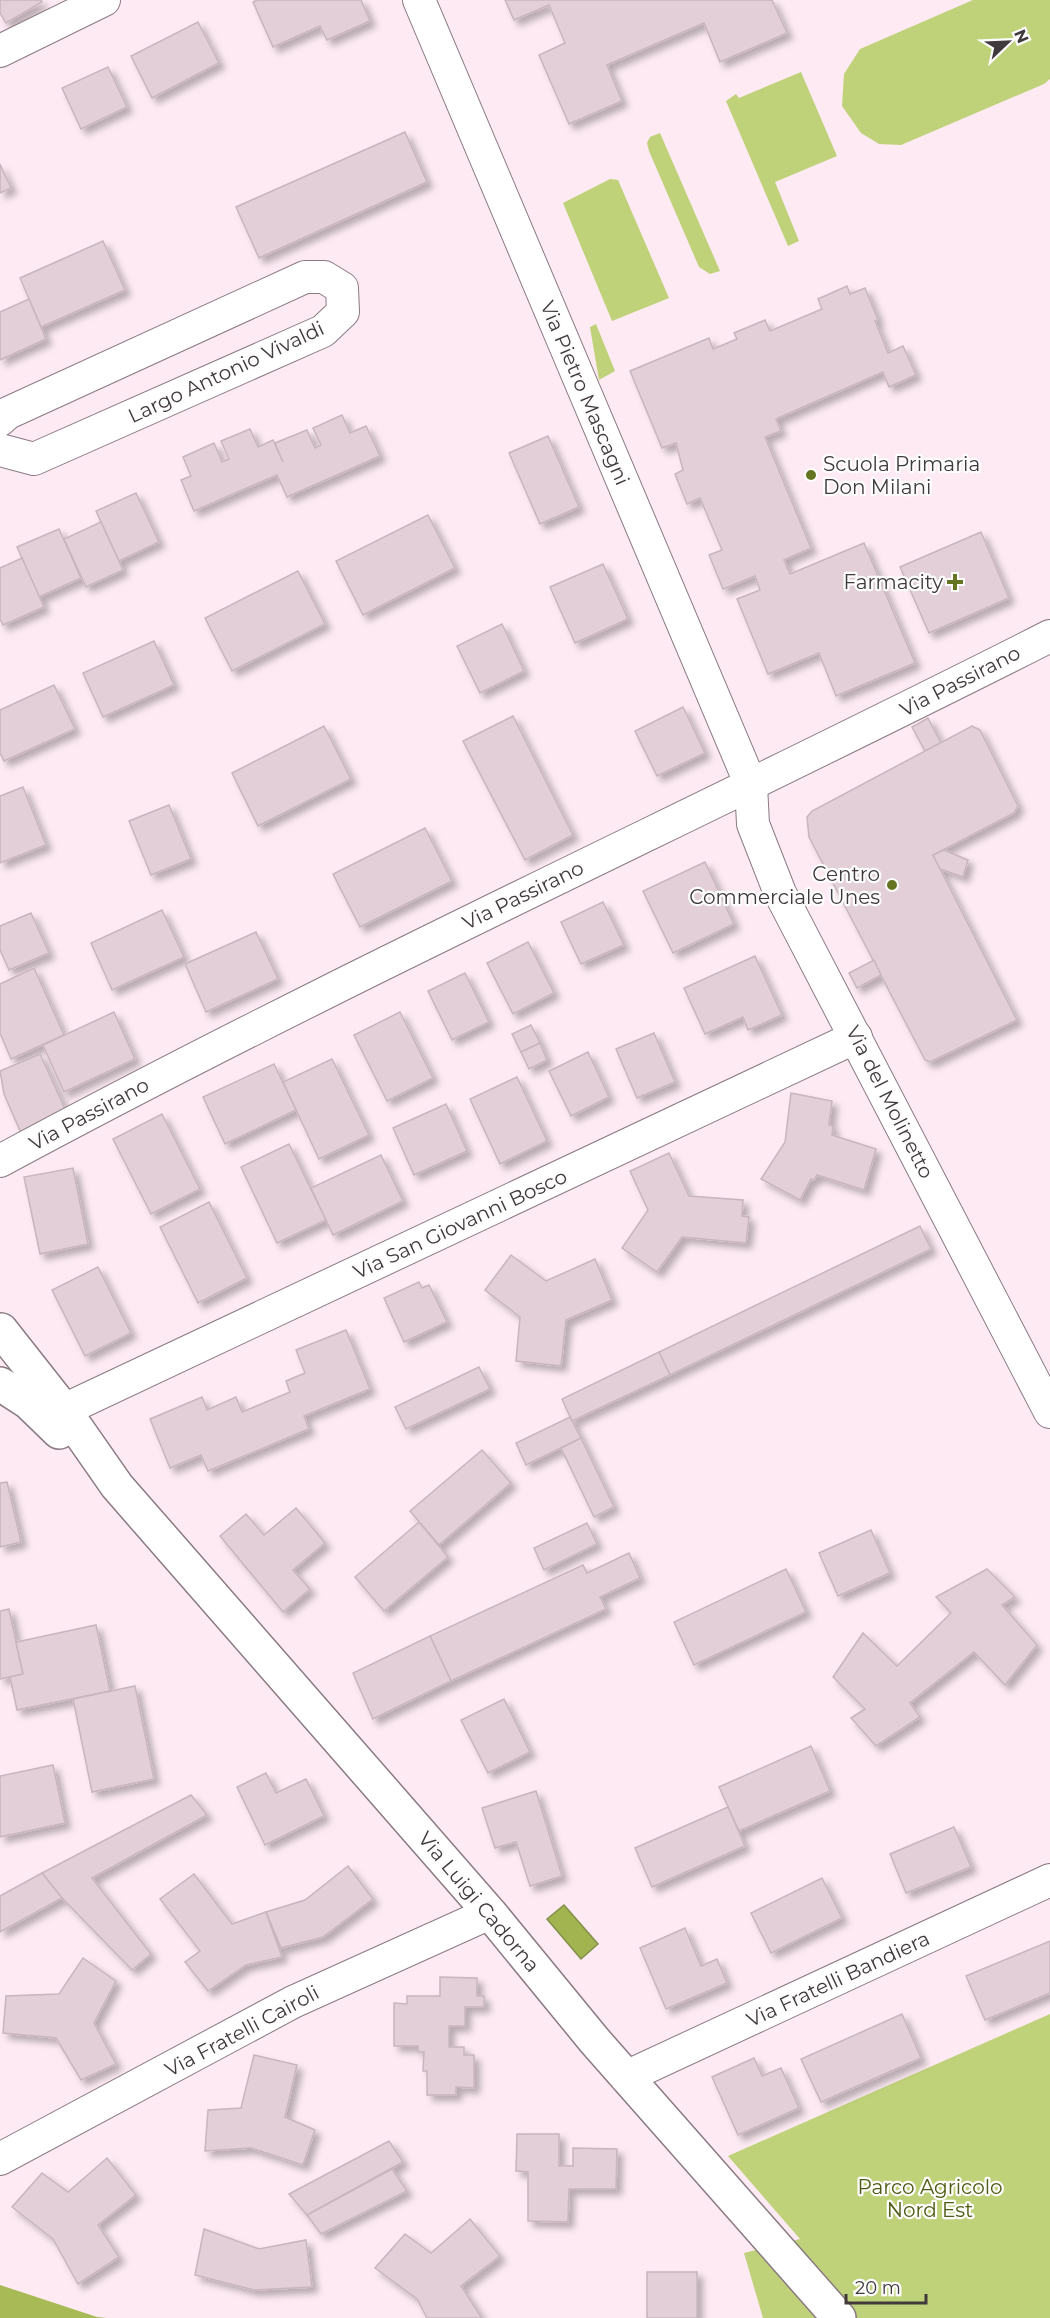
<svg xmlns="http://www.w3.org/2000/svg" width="1050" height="2318" viewBox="0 0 1050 2318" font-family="Montserrat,sans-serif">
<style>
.green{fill:#bfd279}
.forest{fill:#a7ba56}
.water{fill:#a1b450;stroke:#848f4a;stroke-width:1.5}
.building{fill:#e2cfd7;stroke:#c8b5bd;stroke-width:1.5;filter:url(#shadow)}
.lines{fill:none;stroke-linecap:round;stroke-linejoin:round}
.minor-casing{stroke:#8b7a82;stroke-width:34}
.tertiary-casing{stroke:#8b7a82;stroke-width:36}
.minor{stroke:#fff;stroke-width:32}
.tertiary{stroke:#fff;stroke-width:33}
.poi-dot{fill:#657420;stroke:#fdfdfd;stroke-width:2}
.labels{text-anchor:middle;stroke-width:4.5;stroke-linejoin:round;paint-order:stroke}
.street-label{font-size:20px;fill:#413a3d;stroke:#fdfdfd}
.poi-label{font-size:20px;fill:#413a3d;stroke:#fdfdfd;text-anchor:end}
.park-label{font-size:20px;fill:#4f5b13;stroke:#fdfdfd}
</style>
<defs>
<filter id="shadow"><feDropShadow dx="5.5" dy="5.5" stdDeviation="3" flood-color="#0004"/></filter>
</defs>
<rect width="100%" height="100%" fill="#fdeaf2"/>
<g class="green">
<path d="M973,0H1050V79L1044,84L901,145L879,144L861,133L842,106L844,74L860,49Z"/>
<path d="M801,72L837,156L775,182L799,241L788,246L726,101L736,94L739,98Z"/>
<path d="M660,133L720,271L710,274L699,267L649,151L647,143L650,137Z"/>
<path d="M610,179L618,180L669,298L612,321L563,203Z"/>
<path d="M596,324L615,371L599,380L590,327Z"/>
<path d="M1050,2014V2318H763L744,2253L800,2239L728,2156Z"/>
</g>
<path class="forest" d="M0,2285L97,2317L107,2318H0Z"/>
<path class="water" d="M564,1905L598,1944L581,1959L547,1919Z"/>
<g class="building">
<path d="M0,0H41L42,2L6,23L0,13Z"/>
<path d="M257,0H361L370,21L327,40L320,26L273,47L253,2Z"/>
<path d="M505,0H772L787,33L720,62L704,23L607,65L622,101L569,124L539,55L565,43L549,5L514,20Z"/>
<path d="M198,22L219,63L152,98L131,56Z"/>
<path d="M108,67L127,107L81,129L62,88Z"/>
<path d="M405,132L427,182L259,258L236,207Z"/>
<path d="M0,164L11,188L0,193Z"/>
<path d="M103,241L125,290L41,327L20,278Z"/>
<path d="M847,286L850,294L865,288L878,320L875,321L888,353L903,346L916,375L889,387L883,372L776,419L781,431L765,437L811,548L784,560L790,574L864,543L915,663L836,696L819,653L768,674L737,599L760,590L755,576L723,589L709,555L722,550L700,498L687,504L675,474L683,470L676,443L662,448L630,371L709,338L713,349L737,339L734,333L765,320L770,331L822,309L818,299Z"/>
<path d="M29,299L46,339L0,360V312Z"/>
<path d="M342,415L350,433L366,426L380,456L287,497L277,475L194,511L181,480L191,476L183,457L214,443L222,462L229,459L221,441L250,429L258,447L273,440L283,462L275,443L307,430L315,448L321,445L313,428Z"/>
<path d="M548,436L579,507L540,524L509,453Z"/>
<path d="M136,493L159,542L119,561L96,511Z"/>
<path d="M428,515L455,568L363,615L336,561Z"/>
<path d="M101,522L123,570L86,587L64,539Z"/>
<path d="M59,529L81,578L39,597L17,547Z"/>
<path d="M981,532L1009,598L929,633L900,567Z"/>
<path d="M22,558L44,607L3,625L0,619V568Z"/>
<path d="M603,564L628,619L575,643L550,587Z"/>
<path d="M298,571L325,624L232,671L205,618Z"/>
<path d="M502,624L524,671L480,693L457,646Z"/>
<path d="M154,641L174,685L103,717L83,673Z"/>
<path d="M54,685L75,729L4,761L0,753V710Z"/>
<path d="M683,707L705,753L657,776L635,731Z"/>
<path d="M513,716L573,835L525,860L463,741Z"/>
<path d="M928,718L941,743L925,751L912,727Z"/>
<path d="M324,726L351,779L258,826L232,773Z"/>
<path d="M972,726L980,730L1018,806L1014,813L933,855L1017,1020L930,1062L925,1060L809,837L807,817L812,811Z"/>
<path d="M23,787L46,845L0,863V796Z"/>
<path d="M169,805L191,859L151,875L129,821Z"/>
<path d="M425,828L452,881L360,927L333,874Z"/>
<path d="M944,850L968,860L963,877L940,869L933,855Z"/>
<path d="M705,862L734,924L673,953L643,891Z"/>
<path d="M603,902L624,945L581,964L561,922Z"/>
<path d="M162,910L184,957L112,990L91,943Z"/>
<path d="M31,913L49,953L9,970L0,950V926Z"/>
<path d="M256,932L278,979L206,1012L185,964Z"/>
<path d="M528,942L554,993L513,1014L487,963Z"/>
<path d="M755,956L782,1015L748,1030L743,1017L705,1034L684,988Z"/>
<path d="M874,960L881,975L857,988L849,973Z"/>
<path d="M34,968L64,1035L11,1059L0,1033V984Z"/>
<path d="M465,973L489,1022L452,1040L428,991Z"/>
<path d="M114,1012L135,1059L64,1092L43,1045Z"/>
<path d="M400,1012L433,1078L387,1101L354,1035Z"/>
<path d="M531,1025L540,1043L521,1052L512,1034Z"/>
<path d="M654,1033L675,1082L637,1098L616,1049Z"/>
<path d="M540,1043L547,1060L529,1069L521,1052Z"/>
<path d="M588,1052L609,1097L571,1116L549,1071Z"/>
<path d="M40,1054L65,1109L21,1133L4,1094L0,1071Z"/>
<path d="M332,1059L369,1135L319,1159L283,1082Z"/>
<path d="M274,1064L296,1110L225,1144L203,1097Z"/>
<path d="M517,1077L547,1141L500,1164L470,1099Z"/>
<path d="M791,1093L832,1101L829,1125L833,1126L832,1135L876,1149L864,1190L817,1175L814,1180L811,1179L800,1200L761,1179L785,1142Z"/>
<path d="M446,1104L467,1151L414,1175L393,1128Z"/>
<path d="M162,1114L200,1189L151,1214L113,1139Z"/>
<path d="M289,1144L326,1220L277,1243L241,1167Z"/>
<path d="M669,1153L689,1196L743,1200L742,1216L749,1217L746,1243L682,1237L657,1272L622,1248L648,1210L630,1171Z"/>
<path d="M381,1155L403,1201L333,1235L311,1188Z"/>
<path d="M73,1168L88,1244L40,1254L24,1177Z"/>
<path d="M209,1202L247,1278L198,1303L160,1227Z"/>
<path d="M920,1226L931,1249L670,1375L659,1352Z"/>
<path d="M511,1255L546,1281L595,1259L612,1300L566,1320L561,1366L516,1361L520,1317L485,1290Z"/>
<path d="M98,1267L131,1333L85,1356L52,1290Z"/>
<path d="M419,1282L422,1288L429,1285L447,1322L404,1342L384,1298Z"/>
<path d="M346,1330L370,1389L304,1416L309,1429L208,1471L201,1455L170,1468L150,1419L202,1397L207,1410L236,1397L242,1412L290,1392L286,1381L305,1373L296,1350Z"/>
<path d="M659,1352L670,1375L572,1421L562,1399Z"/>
<path d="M479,1367L490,1389L406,1429L395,1407Z"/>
<path d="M570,1417L581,1438L526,1465L516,1443Z"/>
<path d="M581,1438L614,1507L594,1517L561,1448Z"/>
<path d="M482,1450L511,1483L439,1545L410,1511Z"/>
<path d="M7,1482L21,1542L0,1547V1483Z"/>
<path d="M296,1508L325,1543L293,1570L310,1589L283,1612L220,1536L246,1514L264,1535Z"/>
<path d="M419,1522L448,1557L384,1611L355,1577Z"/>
<path d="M587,1523L597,1544L544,1570L534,1548Z"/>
<path d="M871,1530L890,1573L838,1596L819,1553Z"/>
<path d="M629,1553L640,1578L600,1597L606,1609L451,1681L430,1636L583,1565L587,1573Z"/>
<path d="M786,1569L806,1612L694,1665L674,1622Z"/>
<path d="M987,1569L1015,1597L1002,1605L1037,1645L1005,1685L974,1652L910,1703L920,1717L876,1746L851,1718L865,1709L833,1677L863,1633L897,1666L951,1613L936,1597Z"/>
<path d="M9,1609L23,1674L0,1679V1611Z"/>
<path d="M96,1625L110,1691L17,1710L10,1677L23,1674L16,1642Z"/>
<path d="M430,1636L451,1681L373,1719L353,1673Z"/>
<path d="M135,1686L154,1779L92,1792L73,1699Z"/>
<path d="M504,1699L530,1752L488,1773L461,1720Z"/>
<path d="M811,1746L830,1791L739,1831L719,1787Z"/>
<path d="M53,1765L65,1823L0,1837V1776Z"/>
<path d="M266,1773L276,1793L306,1779L324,1816L265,1845L237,1787Z"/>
<path d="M536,1791L562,1876L530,1886L516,1842L495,1848L482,1808Z"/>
<path d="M191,1795L207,1815L92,1878L151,1954L132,1970L62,1898L42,1873Z"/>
<path d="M728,1807L745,1846L652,1887L635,1848Z"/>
<path d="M954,1827L971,1867L906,1893L890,1854Z"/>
<path d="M348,1866L373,1899L323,1937L281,1948L266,1912L305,1900Z"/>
<path d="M42,1873L62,1898L0,1932V1896Z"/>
<path d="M194,1874L232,1924L266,1912L282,1957L246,1965L208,1991L185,1962L200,1951L160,1899Z"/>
<path d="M822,1878L842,1918L771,1953L751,1913Z"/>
<path d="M685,1928L701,1966L717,1959L727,1983L666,2009L640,1948Z"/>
<path d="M1050,1941V1993L985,2020L966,1976Z"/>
<path d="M83,1958L116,1981L94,2023L116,2064L81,2080L56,2038L3,2033L6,1996L59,1994Z"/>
<path d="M440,1977L477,1978V1996H484V2007H465V2026H449V2047H464V2055H474V2088L456,2087V2095H427V2071H423L424,2052H418V2046H394V2003L407,2004V1996H440Z"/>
<path d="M902,2014L921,2058L821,2102L801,2059Z"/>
<path d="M254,2055L297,2065L285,2117L315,2130L303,2165L251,2148L205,2151L208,2110L241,2108Z"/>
<path d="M754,2058L762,2076L781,2068L799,2108L738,2135L712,2077Z"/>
<path d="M517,2134H559V2166H573V2148L617,2149L616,2189H569L568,2222L528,2221V2172L516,2171Z"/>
<path d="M389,2141L403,2162L307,2215L289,2194Z"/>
<path d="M107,2158L136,2195L98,2225L119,2257L78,2284L53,2239L12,2207L42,2173L68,2192Z"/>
<path d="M392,2169L407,2191L321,2234L307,2215Z"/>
<path d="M470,2219L500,2256L461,2286L482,2318H427L417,2299L375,2268L405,2234L431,2253Z"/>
<path d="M204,2229L259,2249L306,2240L312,2287L254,2290L195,2275Z"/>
<rect x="647" y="2272" width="50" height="46"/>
</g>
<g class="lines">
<defs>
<g id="minor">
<path d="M419,0L751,785L753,824L780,893L1050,1412"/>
<path d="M0,51L104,0"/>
<path d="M0,420L8,413L305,277H324L342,288L343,312L323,331L34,459L0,450"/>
<path d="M0,1161C345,975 701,813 1050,636"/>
<path d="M64,1410L856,1037"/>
<path d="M626,2077L1050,1880"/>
<path d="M0,2159L293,2002L490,1913"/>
</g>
<g id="tertiary">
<path d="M1,1330L64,1410L117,1486L490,1913L594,2040L839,2318"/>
<path d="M0,1384L28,1402L59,1432"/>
</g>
</defs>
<use href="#minor" class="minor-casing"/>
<use href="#tertiary" class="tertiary-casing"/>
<use href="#minor" class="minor"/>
<use href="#tertiary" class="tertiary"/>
</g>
<g class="poi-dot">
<circle cx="811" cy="475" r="6"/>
<path d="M952 573h6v6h6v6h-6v6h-6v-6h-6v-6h6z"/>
<circle cx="892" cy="885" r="6"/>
</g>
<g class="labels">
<g class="street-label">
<text transform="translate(226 372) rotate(-25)" y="7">Largo Antonio Vivaldi</text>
<text transform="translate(585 393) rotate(67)" y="7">Via Pietro Mascagni</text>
<text transform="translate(960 681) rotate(-27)" y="7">Via Passirano</text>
<text transform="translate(523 895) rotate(-26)" y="7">Via Passirano</text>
<text transform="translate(890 1102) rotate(63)" y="7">Via del Molinetto</text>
<text transform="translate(89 1114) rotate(-28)" y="7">Via Passirano</text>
<text transform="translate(460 1224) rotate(-25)" y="7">Via San Giovanni Bosco</text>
<text transform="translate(479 1902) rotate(50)" y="7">Via Luigi Cadorna</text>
<text transform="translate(838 1979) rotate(-25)" y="7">Via Fratelli Bandiera</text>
<text transform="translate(242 2031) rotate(-28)" y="7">Via Fratelli Cairoli</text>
</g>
<g class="poi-label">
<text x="823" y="471" text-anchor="start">Scuola Primaria<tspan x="823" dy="23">Don Milani</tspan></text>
<text x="943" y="589">Farmacity</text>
<text x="880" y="881">Centro<tspan x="880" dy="23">Commerciale Unes</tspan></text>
</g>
<g class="park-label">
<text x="930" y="2194">Parco Agricolo<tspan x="930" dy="23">Nord Est</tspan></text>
</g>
</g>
<g transform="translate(1008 42) rotate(67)" stroke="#fdfdfd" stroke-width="4.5" paint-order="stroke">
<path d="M0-4.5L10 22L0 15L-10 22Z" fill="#413a3d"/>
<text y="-9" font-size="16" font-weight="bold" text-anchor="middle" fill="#413a3d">N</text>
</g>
<path d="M846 2294v9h80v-9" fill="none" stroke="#413a3d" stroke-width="3"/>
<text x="855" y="2294" font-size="18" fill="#413a3d" stroke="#fdfdfd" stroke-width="4.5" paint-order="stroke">20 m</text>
</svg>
